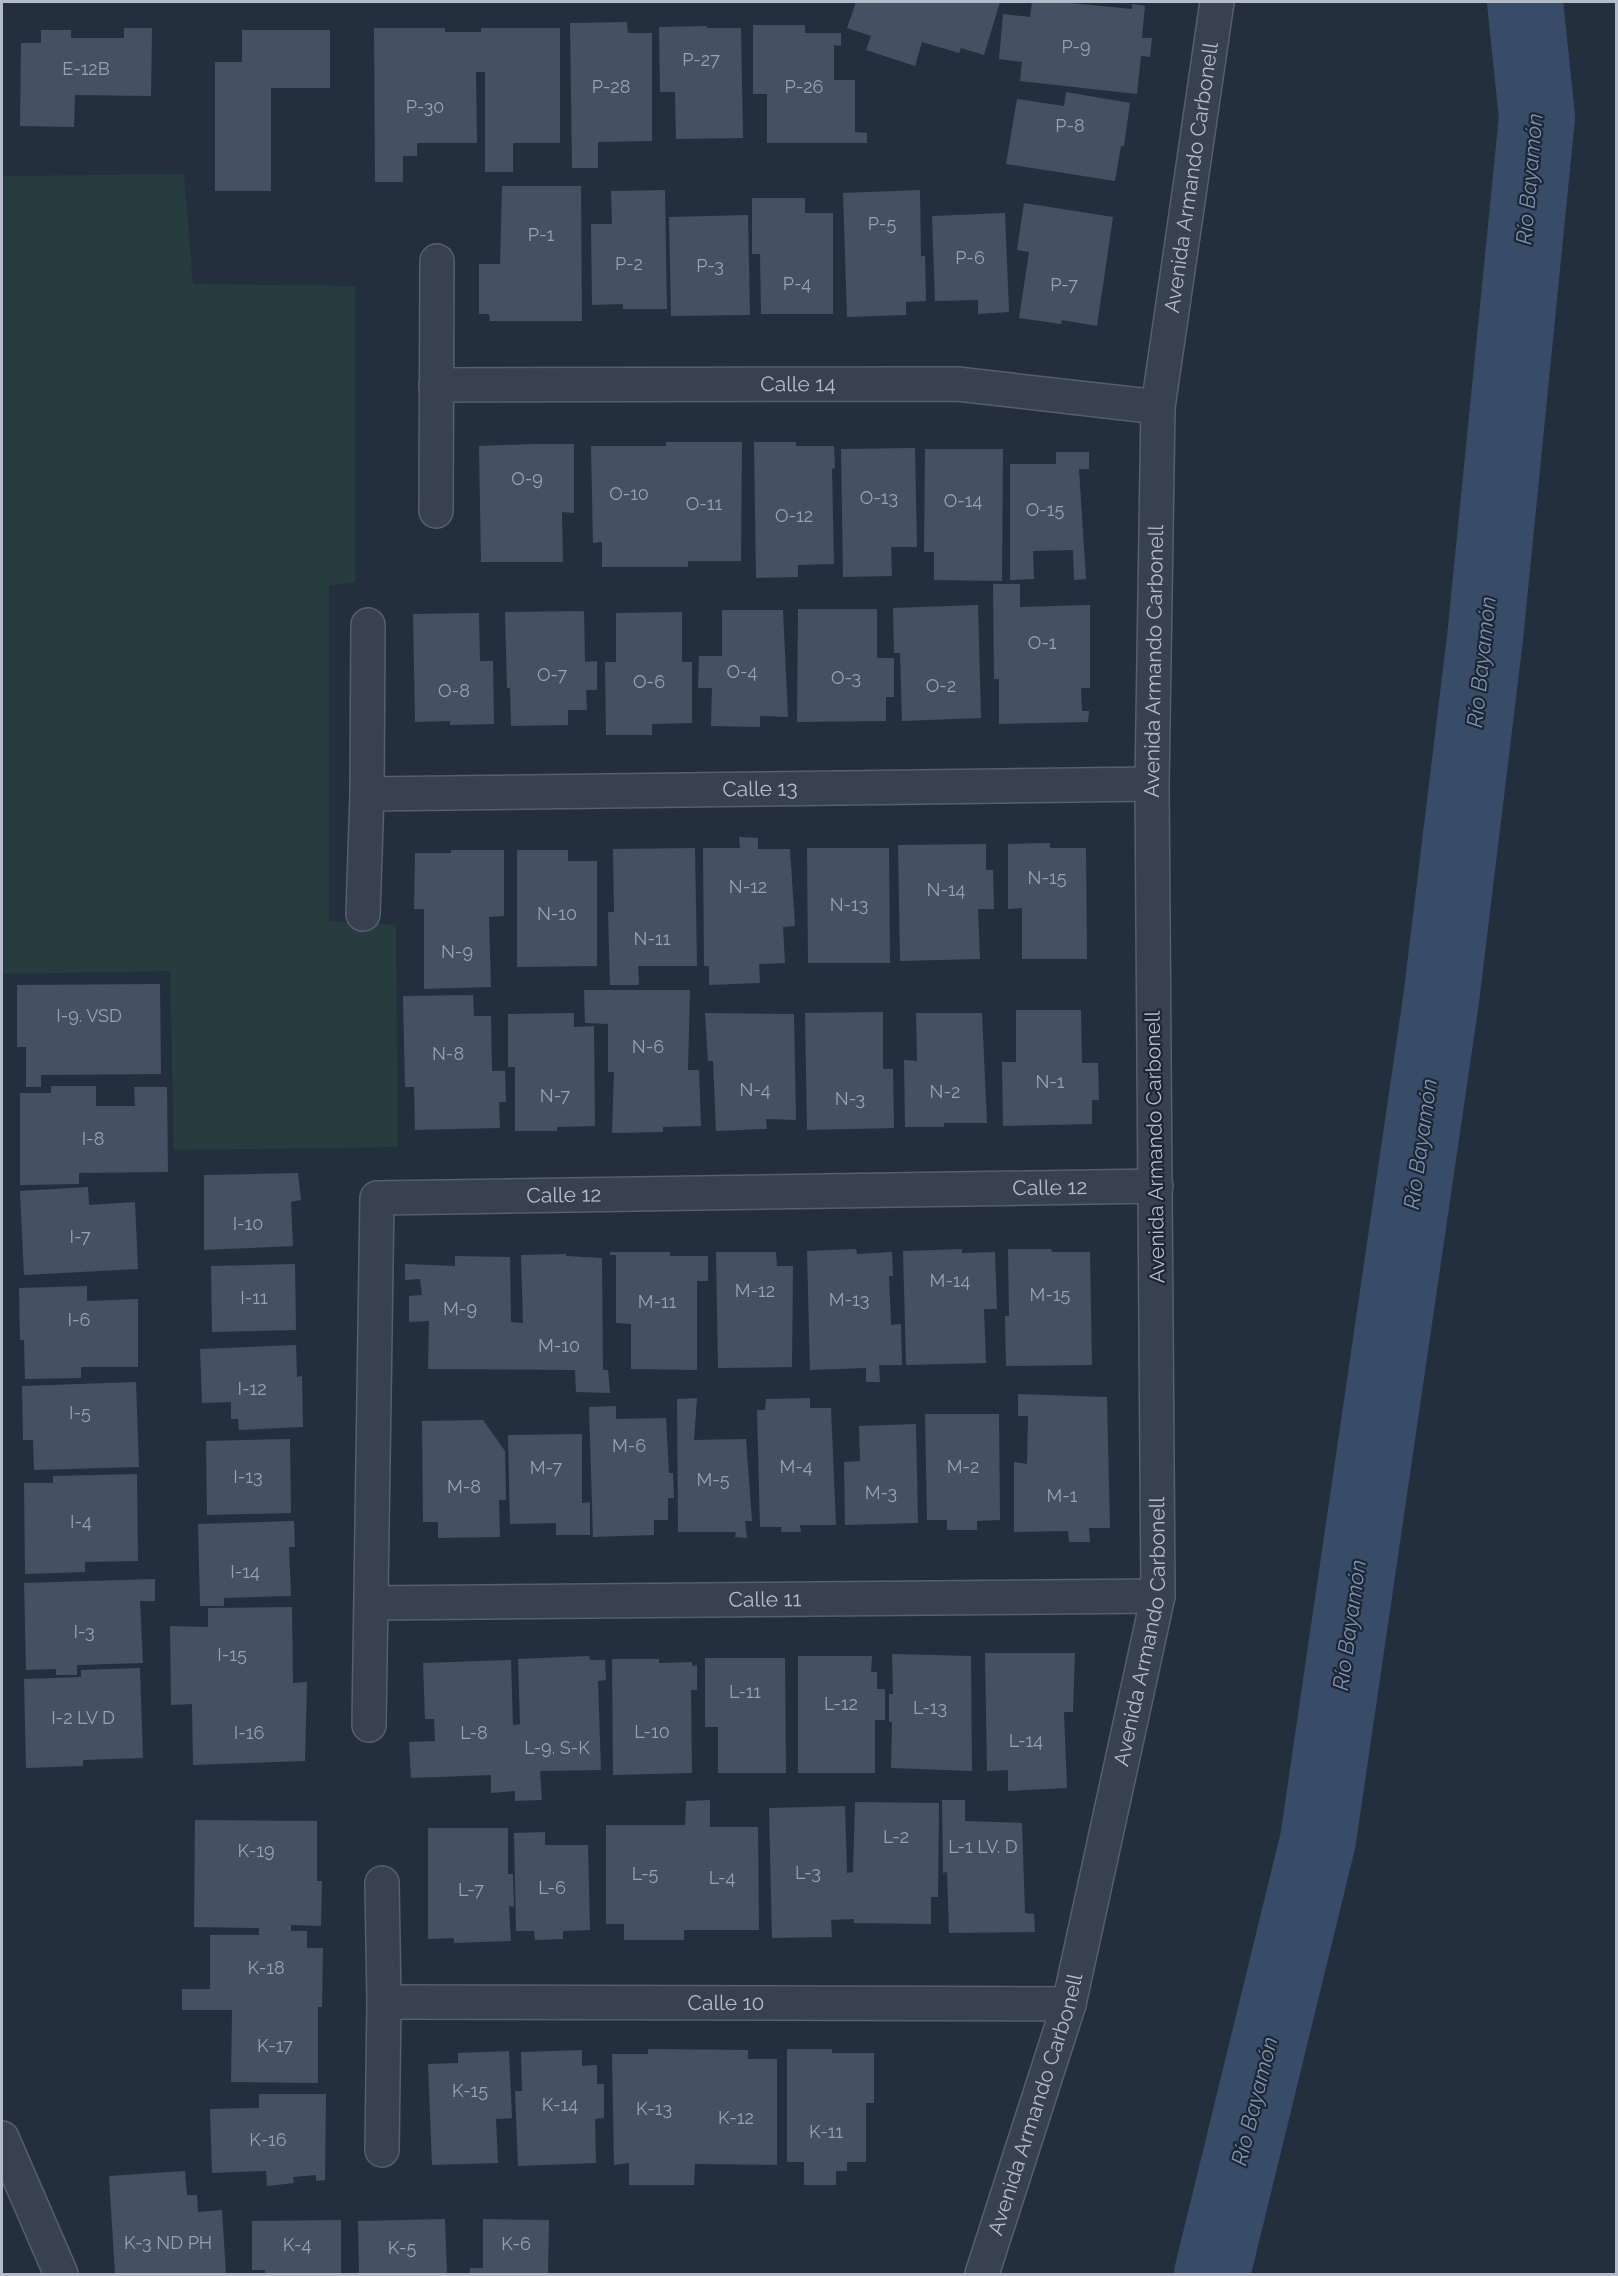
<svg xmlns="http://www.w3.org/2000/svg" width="1618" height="2276" viewBox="0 0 1618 2276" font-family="Raleway,sans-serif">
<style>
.green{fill:#263c3f}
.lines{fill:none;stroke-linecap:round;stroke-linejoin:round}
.river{stroke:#394c67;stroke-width:76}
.building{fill:#455162}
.street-casing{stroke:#565f6c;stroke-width:36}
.street{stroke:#38414e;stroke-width:33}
.labels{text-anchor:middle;stroke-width:4.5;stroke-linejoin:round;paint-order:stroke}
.number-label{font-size:18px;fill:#98a1af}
.street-label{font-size:21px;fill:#b4bcc9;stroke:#1d2633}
.water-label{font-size:22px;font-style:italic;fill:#7c92b1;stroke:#1d2633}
</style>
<rect width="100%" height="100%" fill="#242f3e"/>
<path class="green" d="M184,174L193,284L355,286V582L329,586V921L396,925L398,1147L174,1150L170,971L2,974V176Z"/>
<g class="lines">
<path class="river" d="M1212,2274L1318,1840L1441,1000L1485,638L1537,117L1525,2"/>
</g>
<g class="building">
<path d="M856,2H1000L984,55L961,48L959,53L922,42L915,66L866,50L871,36L847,28Z"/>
<path d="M1032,2H1060L1132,9V4L1145,6L1142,38H1152L1150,57L1141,56L1137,94L1020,81L1022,62L999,59L1003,14L1030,17Z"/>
<path d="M627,22L628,33H652V141L598,142V168H572L570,23Z"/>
<path d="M753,25H805V33H841V46L834,45V80H855V132L867,133V143H767V94H753Z"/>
<path d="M707,26V28H741L743,138L676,139L675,92H660L659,27Z"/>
<path d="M124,28H152L151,96L75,95L74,127L20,126L21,43H41V30H71V38H124Z"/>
<path d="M374,28H445V32H481V28H560V143H513V172H485V72H476L477,143H417V156H403V182H375Z"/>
<path d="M242,30H330V88H271V191H215V62H242Z"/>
<path d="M1066,92L1130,103L1124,146H1121L1115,181L1006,164L1017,99L1064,106Z"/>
<path d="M502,186H581L582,321H490L489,314H479V264H500Z"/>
<path d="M665,190L667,309H623V304L592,305L591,224H612L611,191Z"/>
<path d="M920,190L921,256H925L926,301L906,302V315L847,317L843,193Z"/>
<path d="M752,198H805V213H833V314H761L760,254H752Z"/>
<path d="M1024,203L1113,217L1097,326L1062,320L1061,324L1019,318L1029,252L1017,250Z"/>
<path d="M1005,213L1009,312L978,314V300L935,301L932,216Z"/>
<path d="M748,215L750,315L671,316L669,217Z"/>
<path d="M666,442H742L741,561H688V567H602V542L593,543L591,446H666Z"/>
<path d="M754,442H796V446H834L835,468L832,469L834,564L798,565V577L756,578Z"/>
<path d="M532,444H574V513L562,512L563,562H481L479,446Z"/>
<path d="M915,448L917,547H891L892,576L843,577L841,449Z"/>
<path d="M925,449H1003L1002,581L934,580V552H924Z"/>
<path d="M1056,452H1089V469H1079L1086,579L1074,580L1073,550L1033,551L1034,579L1010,580V464H1056Z"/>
<path d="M993,584H1020V607L1090,605V688H1081L1082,711H1089L1088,722L999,724V679H994Z"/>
<path d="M978,605L981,718L902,721L900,653H894L893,608Z"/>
<path d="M798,609H877V658H894V697H886V721L797,722Z"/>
<path d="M722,610H783L788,717L760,716V727L711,726L712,688H698L699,656H722Z"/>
<path d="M584,611L585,662L597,661V690H586L587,710H568V725L511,726L510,688H507L505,612Z"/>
<path d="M682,612V662H692V723L652,724V735H606L605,662H616V613Z"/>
<path d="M479,613L480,661H493L494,724L450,725V721L415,722L413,614Z"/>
<path d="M739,837L758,838V849H790L795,926L783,927L785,963L759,964L760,983L709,985V966H704L703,848H740Z"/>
<path d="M1050,843V848H1086L1087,959H1022V908L1008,909V844Z"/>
<path d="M986,844V870H993L994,909H978L980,959L900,961L898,845Z"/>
<path d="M695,848L697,966H638L639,985H610L608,912H614L613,849Z"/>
<path d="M807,848H889L890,963H808Z"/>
<path d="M451,850H504V916L489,917L491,987L424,989V909H414L415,853H451Z"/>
<path d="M517,850H568V861H597V966L517,967Z"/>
<path d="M160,984L161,1074L41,1075V1087H26V1047H17V985Z"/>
<path d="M584,990H690L688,1070H699L701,1126L663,1127V1132L612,1133L614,1072H608V1024L585,1023Z"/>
<path d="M473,995L474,1016H491L492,1071H505L506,1102H499L500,1128L415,1130L414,1087H405L403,996Z"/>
<path d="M1016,1010H1081L1082,1063H1098L1099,1100H1092V1124L1003,1126L1002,1062H1016Z"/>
<path d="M883,1012V1069H893L894,1128L807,1130L805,1013Z"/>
<path d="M574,1013V1027L594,1026L595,1126L557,1127V1131H515V1067H508V1014Z"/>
<path d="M705,1013L794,1014L796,1120L766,1119L767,1129L716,1131L713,1061H708Z"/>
<path d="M916,1013H982L987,1123H944V1127H905L904,1060L917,1061Z"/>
<path d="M51,1086H96V1106H135L134,1087H167L168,1172L79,1173V1184L20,1185V1093H51Z"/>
<path d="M298,1173L301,1200L291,1202L293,1246L204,1250V1175Z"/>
<path d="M88,1187L89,1205L135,1202L138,1269L24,1275L20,1191Z"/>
<path d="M856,1249L857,1254L892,1252L893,1276H889L891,1325L901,1324L902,1365H879L880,1382H866V1368L810,1370L807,1251Z"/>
<path d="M962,1249V1253L995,1252L997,1309H984L986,1363L906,1365L903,1251Z"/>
<path d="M1008,1249H1051L1052,1252H1090L1092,1365L1006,1366L1005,1316H1009Z"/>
<path d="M610,1252H670V1256H708V1281H697V1370L631,1369V1324L616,1323V1255H610Z"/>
<path d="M716,1252H776L777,1266H793L792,1367L718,1368Z"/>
<path d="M566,1254V1256L602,1258L603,1370H608L610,1393L576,1392L575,1370L428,1369L429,1321L409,1322V1296L422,1295L420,1279L405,1280V1264L455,1266V1256L510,1257L511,1322L523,1323L521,1255Z"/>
<path d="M295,1264L296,1330L212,1332L211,1266Z"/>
<path d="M87,1286V1301L138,1299V1367H81V1378L25,1379L24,1340H20L19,1288Z"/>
<path d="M296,1345L297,1377L302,1376L303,1427L239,1430L238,1419H231V1402L202,1403L200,1349Z"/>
<path d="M136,1382L139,1467L34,1470L33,1440H23L22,1386Z"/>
<path d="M1018,1394L1107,1397L1110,1528H1089L1090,1542H1069L1068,1531L1014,1532V1462L1027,1464L1028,1416H1018Z"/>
<path d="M697,1398L694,1440L746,1439L752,1521H745L747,1538L735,1537L736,1532H678L677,1399Z"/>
<path d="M810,1398V1408H831L836,1525H800L801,1532H781L782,1527H760L757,1410H765L766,1399Z"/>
<path d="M616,1406V1419L666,1418L669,1473H673L674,1498H668V1520H654V1535L593,1537L589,1407Z"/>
<path d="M925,1414H999L1000,1520L977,1521V1530H947V1520H927Z"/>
<path d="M483,1420L505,1451L506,1500H499L500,1537L438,1538V1522H423L422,1421Z"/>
<path d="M916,1424L918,1523L845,1525L844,1462L860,1461L859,1426Z"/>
<path d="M582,1434V1503L590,1502V1535H556V1523L510,1524L508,1435Z"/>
<path d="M290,1439L291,1513L207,1515L206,1441Z"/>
<path d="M137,1474L138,1561L85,1562V1572L25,1574L24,1483H53V1476Z"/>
<path d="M294,1521L295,1547H289L291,1596L224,1598V1606H200L198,1524Z"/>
<path d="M155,1579V1601H140L143,1663L77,1665V1675H56V1669L26,1670L24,1583Z"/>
<path d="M292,1607L293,1683L307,1682L305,1761L193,1765L192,1704L171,1705L170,1626L208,1627V1608Z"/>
<path d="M985,1653H1075L1073,1712H1064L1067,1788L1008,1791V1770L987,1771Z"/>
<path d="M892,1654L971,1656L972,1771L891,1768L892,1722H889V1694H893Z"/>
<path d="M589,1656L590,1660H605L606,1680L598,1681L601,1770L540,1771L542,1800L515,1801V1791L491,1793V1775L411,1778L409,1742L435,1741L434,1719H425L423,1663L511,1660L513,1725L520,1724L518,1659Z"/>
<path d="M798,1656H872L871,1672H877V1689H885V1720H875V1773H798Z"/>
<path d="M705,1658H785L786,1773H718V1727H705Z"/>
<path d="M612,1659H659V1663L692,1662V1666L697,1665V1690H691L692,1773L613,1775Z"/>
<path d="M140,1668L143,1758L83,1760V1766L26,1768L24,1679L81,1677V1670Z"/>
<path d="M710,1800V1827H758L759,1930H684V1940H624V1924H606V1825H685L686,1801Z"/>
<path d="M942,1800H965V1821L1022,1823L1025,1913L1034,1914L1035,1932L949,1933L947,1872L943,1873Z"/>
<path d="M855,1802L939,1803L938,1897H931V1924L854,1923V1919L831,1920L832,1937L772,1938L769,1808L845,1806L847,1873L853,1872Z"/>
<path d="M195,1820L317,1821V1881H322L321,1926L291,1925V1931H307V1948H323L322,2007H318V2083L231,2082L232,2010H182V1989H210V1935H259V1928L194,1927Z"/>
<path d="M428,1828H508V1874H513L514,1907L509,1906L511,1941L454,1943V1938L428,1939Z"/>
<path d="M545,1832V1845H588L590,1930L563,1931V1939L535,1940L534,1931H516L514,1833Z"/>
<path d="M648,2049L748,2050V2059H777V2165L695,2164L694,2185H629V2163L614,2165L612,2054H648Z"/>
<path d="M787,2049H832V2053H874V2103H866V2162H847V2171H836V2185H804V2162H787Z"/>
<path d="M582,2050V2066L597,2065V2084H604V2118L595,2119L596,2163L518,2166L515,2091H522L521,2052Z"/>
<path d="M509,2051L512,2118L496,2119L498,2163L432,2165L428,2064L458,2063V2053Z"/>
<path d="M259,2094H326L325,2180L316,2181V2175L293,2177L294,2183L267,2186L266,2171L212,2173L210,2109L259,2108Z"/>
<path d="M185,2171L187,2195H197L198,2212L222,2210L226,2274H115L109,2176Z"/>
<path d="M445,2219L447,2274H359L358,2221Z"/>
<path d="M483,2219L549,2220L548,2274H470V2268H483Z"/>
<path d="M341,2220V2274H265V2270H252V2221Z"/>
</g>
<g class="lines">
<defs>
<g id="street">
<path id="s1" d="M436,385L957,384L1158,407"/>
<path d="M436,511L437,261"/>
<path id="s2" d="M367,794L1152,784"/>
<path d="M363,914L367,794L368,625"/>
<path id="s3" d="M372,1603L1158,1596"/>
<path id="s4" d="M369,1725L377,1198L1156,1186"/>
<path d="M382,1883L384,2002L382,2150"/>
<path id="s5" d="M384,2002L1069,2004"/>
<path d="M2,2138L61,2274"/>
<path id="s6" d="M982,2274L1069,2004L1158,1596L1152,784L1158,407L1217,2"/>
</g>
</defs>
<use href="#street" class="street-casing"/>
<use href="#street" class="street"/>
</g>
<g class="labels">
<g class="number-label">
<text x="1076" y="53">P-9</text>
<text x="701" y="66">P-27</text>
<text x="86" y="75">E-12B</text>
<text x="611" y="93">P-28</text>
<text x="804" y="93">P-26</text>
<text x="425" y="113">P-30</text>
<text x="1070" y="132">P-8</text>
<text x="882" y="230">P-5</text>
<text x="541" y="241">P-1</text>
<text x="970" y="264">P-6</text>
<text x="629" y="270">P-2</text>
<text x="710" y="272">P-3</text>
<text x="797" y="290">P-4</text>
<text x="1064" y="291">P-7</text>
<text x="527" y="485">O-9</text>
<text x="629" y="500">O-10</text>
<text x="879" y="504">O-13</text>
<text x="963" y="507">O-14</text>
<text x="704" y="510">O-11</text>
<text x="1045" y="516">O-15</text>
<text x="794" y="522">O-12</text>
<text x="1042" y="649">O-1</text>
<text x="742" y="678">O-4</text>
<text x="552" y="681">O-7</text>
<text x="846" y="684">O-3</text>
<text x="649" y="688">O-6</text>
<text x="941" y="692">O-2</text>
<text x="454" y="697">O-8</text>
<text x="1047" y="884">N-15</text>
<text x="748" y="893">N-12</text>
<text x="946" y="896">N-14</text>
<text x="849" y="911">N-13</text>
<text x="557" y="920">N-10</text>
<text x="652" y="945">N-11</text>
<text x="457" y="958">N-9</text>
<text x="89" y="1022">I-9. VSD</text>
<text x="648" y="1053">N-6</text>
<text x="448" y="1060">N-8</text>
<text x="1050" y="1088">N-1</text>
<text x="755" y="1096">N-4</text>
<text x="945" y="1098">N-2</text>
<text x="555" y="1102">N-7</text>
<text x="850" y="1105">N-3</text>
<text x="93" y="1145">I-8</text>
<text x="248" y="1230">I-10</text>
<text x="80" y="1243">I-7</text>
<text x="950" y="1287">M-14</text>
<text x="755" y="1297">M-12</text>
<text x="1050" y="1301">M-15</text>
<text x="254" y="1304">I-11</text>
<text x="849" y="1306">M-13</text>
<text x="657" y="1308">M-11</text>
<text x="460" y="1315">M-9</text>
<text x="79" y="1326">I-6</text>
<text x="559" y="1352">M-10</text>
<text x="252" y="1395">I-12</text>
<text x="80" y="1419">I-5</text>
<text x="629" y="1452">M-6</text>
<text x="796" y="1473">M-4</text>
<text x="963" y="1473">M-2</text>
<text x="546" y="1474">M-7</text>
<text x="248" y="1483">I-13</text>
<text x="713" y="1486">M-5</text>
<text x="464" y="1493">M-8</text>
<text x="881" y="1499">M-3</text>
<text x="1062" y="1502">M-1</text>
<text x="81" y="1528">I-4</text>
<text x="245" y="1578">I-14</text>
<text x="84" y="1638">I-3</text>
<text x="232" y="1661">I-15</text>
<text x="745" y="1698">L-11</text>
<text x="841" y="1710">L-12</text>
<text x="930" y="1714">L-13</text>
<text x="83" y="1724">I-2 LV D</text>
<text x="652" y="1738">L-10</text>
<text x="249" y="1739">I-16</text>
<text x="474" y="1739">L-8</text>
<text x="1026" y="1747">L-14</text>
<text x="557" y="1754">L-9. S-K</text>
<text x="896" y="1843">L-2</text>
<text x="983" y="1853">L-1 LV. D</text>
<text x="256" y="1857">K-19</text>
<text x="808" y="1879">L-3</text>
<text x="645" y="1880">L-5</text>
<text x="722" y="1884">L-4</text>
<text x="552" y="1894">L-6</text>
<text x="471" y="1896">L-7</text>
<text x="266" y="1974">K-18</text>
<text x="275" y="2052">K-17</text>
<text x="470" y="2097">K-15</text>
<text x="560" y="2111">K-14</text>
<text x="654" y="2115">K-13</text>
<text x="736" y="2124">K-12</text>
<text x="826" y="2138">K-11</text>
<text x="268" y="2146">K-16</text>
<text x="168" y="2249">K-3 ND PH</text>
<text x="516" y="2250">K-6</text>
<text x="297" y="2251">K-4</text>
<text x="402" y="2254">K-5</text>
</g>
<g class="street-label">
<text dy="7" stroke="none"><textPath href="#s6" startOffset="2122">Avenida Armando Carbonell</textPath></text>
<text dy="7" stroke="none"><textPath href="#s1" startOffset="362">Calle 14</textPath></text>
<text dy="7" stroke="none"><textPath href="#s6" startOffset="1636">Avenida Armando Carbonell</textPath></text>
<text dy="7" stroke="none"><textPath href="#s2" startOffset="393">Calle 13</textPath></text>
<text transform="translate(1155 1147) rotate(-91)" y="7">Avenida Armando Carbonell</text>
<text dy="7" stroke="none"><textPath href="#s4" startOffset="1200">Calle 12</textPath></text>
<text dy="7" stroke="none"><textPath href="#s4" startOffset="714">Calle 12</textPath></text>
<text dy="7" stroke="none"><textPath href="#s3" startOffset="393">Calle 11</textPath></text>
<text dy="7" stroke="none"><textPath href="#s6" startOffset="664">Avenida Armando Carbonell</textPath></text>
<text dy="7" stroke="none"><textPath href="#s5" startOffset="342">Calle 10</textPath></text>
<text dy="7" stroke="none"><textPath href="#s6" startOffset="178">Avenida Armando Carbonell</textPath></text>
</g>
<g class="water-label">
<text transform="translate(1529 179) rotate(-85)" y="8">Río Bayamón</text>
<text transform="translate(1481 662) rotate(-84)" y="8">Río Bayamón</text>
<text transform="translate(1420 1144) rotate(-82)" y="8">Río Bayamón</text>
<text transform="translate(1349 1625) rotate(-82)" y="8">Río Bayamón</text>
<text transform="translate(1254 2101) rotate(-76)" y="8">Río Bayamón</text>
</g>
</g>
<rect width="1618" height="2276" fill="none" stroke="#b4bcc9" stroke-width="6"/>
</svg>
